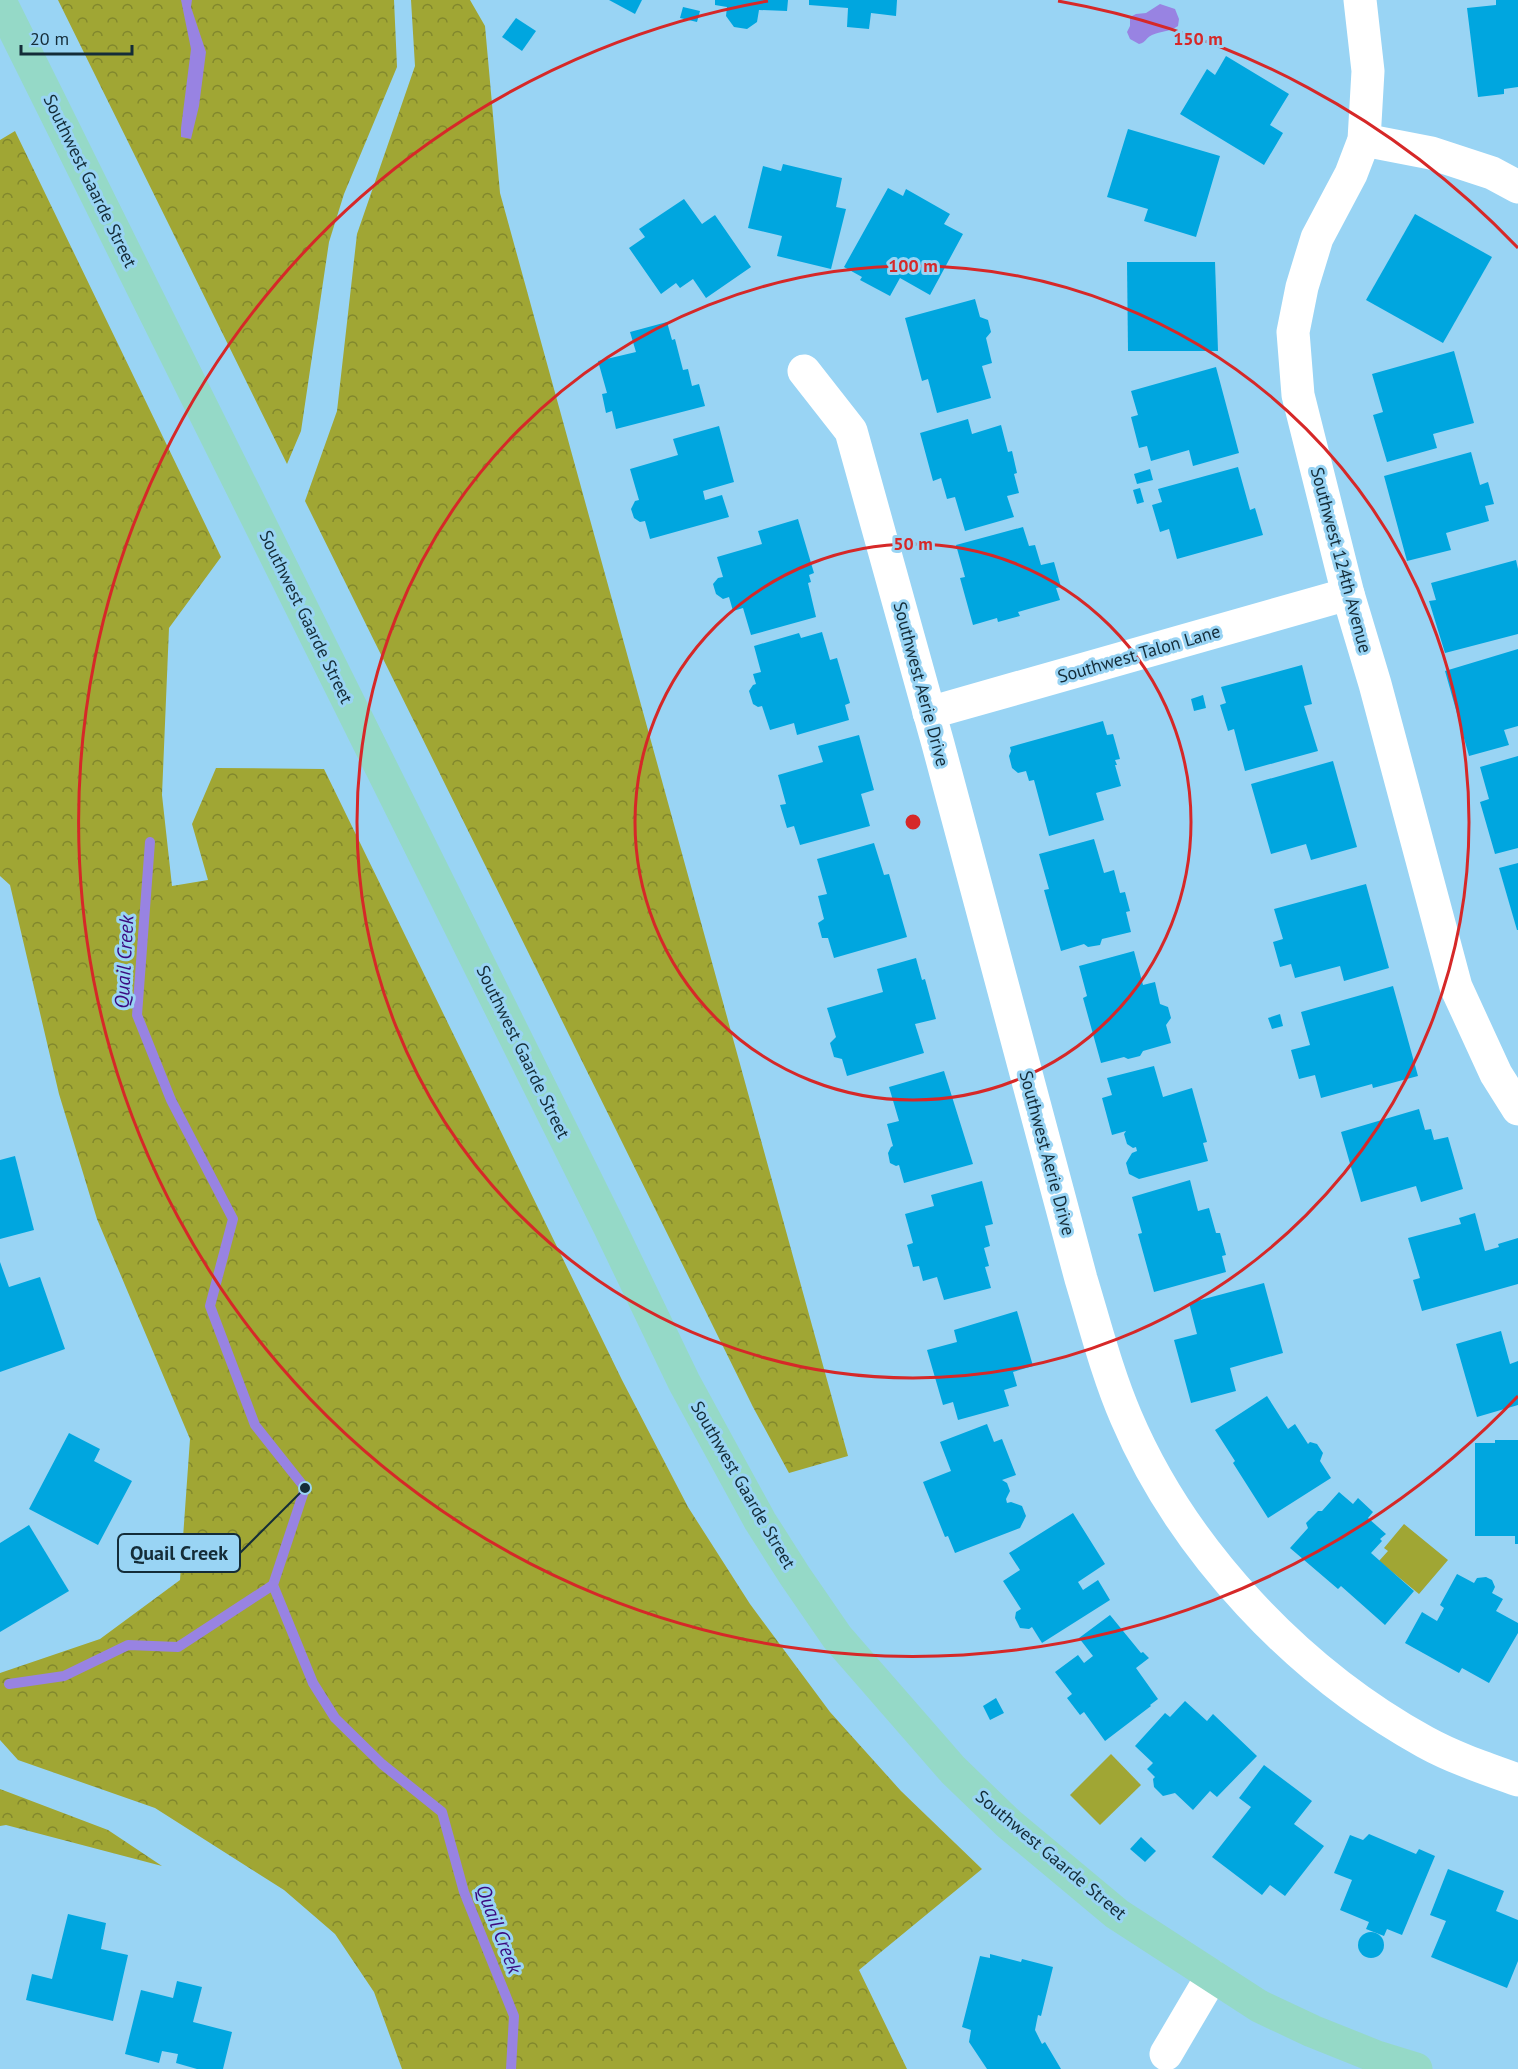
<svg xmlns="http://www.w3.org/2000/svg" width="1518" height="2069" viewBox="0 0 1518 2069" font-family="'PT Sans',sans-serif">
<style>
.forest{fill:url(#forest-crowns)}
.pitch{fill:#a0a634}
.water{fill:#9883e2}
.lines{fill:none;stroke-linecap:round;stroke-linejoin:round}
.stream{stroke:#9883e2;stroke-width:10}
.building{fill:#00a6df}
.minor{stroke:#fff;stroke-width:33}
.major{stroke:#95d9c7;stroke-width:33}
.ring{fill:none;stroke:#d62828;stroke-width:3}
.labels{text-anchor:middle;stroke-width:6;stroke-linejoin:round;paint-order:stroke}
.street-label{font-size:18px;fill:#142c38;stroke:#99d4f4}
.water-label{font-size:20px;font-style:italic;fill:#3b0a7f;stroke:#99d4f4}
.centre{fill:#d62828;stroke:#99d4f4;stroke-width:3}
.ring-label{font-size:18px;text-anchor:middle;font-weight:bold;fill:#d62828;stroke:#99d4f4;stroke-width:6;stroke-linejoin:round;paint-order:stroke}
.leader{fill:none;stroke:#142c38;stroke-width:2}
.callout-dot{fill:#142c38;stroke:#99d4f4;stroke-width:2}
.callout{fill:#99d4f4;stroke:#142c38;stroke-width:2}
.callout-label{font-size:20px;text-anchor:middle;font-weight:bold;fill:#142c38}
</style>
<defs>
<pattern id="forest-crowns" width="20" height="18" patternUnits="userSpaceOnUse" patternTransform="scale(1.5)"><rect width="20" height="18" fill="#a0a634"/><path d="M2 6a3 3 0 1 1 6 0M12 15a3 3 0 1 1 6 0" fill="none" stroke="#81872d"/></pattern>
</defs>
<rect width="100%" height="100%" fill="#99d4f4"/>
<g class="forest">
<path d="M58,0H394L397,67L344,194L329,242L301,431L287,464Z"/>
<path d="M411,0H470L485,26L500,193L848,1456L789,1473L753,1407L305,501L337,411L357,234L415,66Z"/>
<path d="M15,131L221,557L169,628L162,795L172,886L208,880L192,824L216,768L324,769L622,1380L688,1507L750,1604L830,1712L901,1791L982,1869L859,1970L907,2069H402L374,1992L335,1934L284,1890L155,1808L18,1760L0,1740V1673L100,1639L180,1580L190,1439L97,1219L59,1094L10,885L0,876V140Z"/>
<path d="M0,1789L108,1830L162,1866L6,1825L0,1826Z"/>
</g>
<g class="pitch">
<path d="M1404,1524L1448,1560L1419,1594L1379,1561L1388,1551L1384,1548Z"/>
<path d="M1111,1754L1141,1785L1100,1825L1070,1795Z"/>
</g>
<g class="water">
<path d="M181,0H192L191,7L206,52L199,106L191,139L181,137V128L191,49Z"/>
<path d="M1160,4L1175,9L1179,19L1178,26C1169,32 1161,31 1152,35C1145,38 1147,42 1139,44L1130,39L1127,32L1130,26V17L1136,14L1146,13Z"/>
</g>
<g class="lines">
<g class="stream">
<path d="M150,842L137,1015L171,1100L233,1219L210,1306L255,1425L305,1488L273,1585L313,1683L335,1718L382,1764L442,1812L464,1892L514,2016L511,2069"/>
<path d="M9,1684L64,1676L128,1645L178,1647L273,1585"/>
</g>
</g>
<g class="building">
<path d="M609,0H642L635,14Z"/>
<path d="M715,0H788L787,11L759,10L757,22L747,29L734,27L726,16L727,7L715,5Z"/>
<path d="M809,0H897L896,16L871,13L869,29L847,27L848,8L809,5Z"/>
<path d="M1496,0H1518V87L1504,89V94L1478,97L1467,8L1496,5Z"/>
<path d="M683,7L700,11L697,22L680,18Z"/>
<path d="M516,18L536,31L522,51L502,37Z"/>
<path d="M1226,56L1289,94L1270,125L1283,133L1264,165L1180,114L1207,69L1215,75Z"/>
<path d="M1128,129L1220,156L1196,237L1144,221L1148,209L1107,197Z"/>
<path d="M783,164L842,178L836,207L846,209L831,269L777,256L782,236L748,228L763,166L781,171Z"/>
<path d="M888,188L903,196L906,189L950,214L944,224L963,234L930,295L900,278L890,296L860,280L862,277L844,267Z"/>
<path d="M684,199L702,224L715,215L751,267L706,298L693,279L680,288L676,283L661,294L629,248L645,237L639,229Z"/>
<path d="M1415,214L1492,257L1443,343L1366,300Z"/>
<path d="M1127,262H1215L1218,351H1128Z"/>
<path d="M975,299L980,317L988,320L991,332L986,338L992,363L982,366L991,398L937,413L928,379L922,381L905,318Z"/>
<path d="M667,322L672,340L675,339L683,370L688,369L692,386L699,384L705,406L616,429L612,411L606,413L602,394L607,393L598,361L636,352L630,332Z"/>
<path d="M1454,351L1474,423L1433,434L1437,448L1387,462L1373,415L1383,412L1372,374Z"/>
<path d="M1216,367L1239,453L1193,466L1189,450L1151,461L1147,446L1139,448L1131,417L1138,415L1131,391Z"/>
<path d="M968,419L972,434L1001,425L1008,452L1012,451L1017,473L1014,474L1019,493L1007,496L1014,517L965,531L955,497L947,499L941,478L933,481L920,433Z"/>
<path d="M719,426L734,482L703,491L705,500L722,495L729,517L650,539L645,521L640,522L634,518L631,509L635,501L639,500L630,469L678,455L673,439Z"/>
<path d="M1471,452L1480,485L1488,482L1494,504L1485,506L1489,521L1446,533L1451,550L1407,561L1384,476Z"/>
<path d="M1238,467L1250,510L1255,508L1263,535L1177,559L1169,529L1160,532L1152,505L1162,502L1158,489Z"/>
<path d="M1150,469L1153,480L1137,484L1134,474Z"/>
<path d="M1140,488L1144,502L1137,504L1133,490Z"/>
<path d="M798,519L814,573L809,575L811,582L808,583L816,617L751,635L743,608L733,611L729,597L723,599L716,594L713,584L718,578L723,577L717,557L762,544L758,531Z"/>
<path d="M1023,527L1029,546L1035,545L1041,565L1054,562L1061,587L1056,588L1060,600L1018,612L1020,616L998,622L997,618L973,625L960,578L965,577L956,545Z"/>
<path d="M1516,560L1518,569V634L1445,653L1429,601L1436,600L1431,583Z"/>
<path d="M822,632L830,660L837,658L850,703L845,705L849,720L797,735L794,723L770,730L762,706L758,707L753,704L749,691L753,685L756,684L753,674L761,672L754,646L799,633L801,638Z"/>
<path d="M1518,649V726L1504,730L1509,745L1469,756L1445,671Z"/>
<path d="M1302,665L1312,704L1304,706L1318,751L1245,771L1234,729L1228,731L1220,705L1226,703L1221,687Z"/>
<path d="M1203,695L1206,708L1194,711L1191,699Z"/>
<path d="M1103,721L1107,735L1113,734L1120,759L1115,760L1117,765H1115L1121,786L1096,793L1104,820L1049,836L1034,780L1029,781L1026,771L1018,773L1012,768L1009,756L1011,751L1010,747Z"/>
<path d="M859,735L874,790L861,794L870,826L800,845L794,826L787,828L780,805L786,804L778,775L823,762L818,746Z"/>
<path d="M1518,756V848L1495,854L1480,802L1489,799L1480,767Z"/>
<path d="M1333,761L1357,847L1311,860L1306,844L1271,854L1251,784Z"/>
<path d="M1094,839L1104,873L1114,870L1120,893L1125,892L1130,911L1126,912L1131,932L1102,939L1100,945L1088,947L1084,944L1061,951L1044,890L1049,889L1039,854Z"/>
<path d="M874,843L884,875L889,874L907,937L834,958L828,938H822L818,923L824,919L818,896L827,894L817,859Z"/>
<path d="M1518,863V930H1517L1499,868Z"/>
<path d="M1366,884L1389,968L1344,981L1340,966L1295,978L1291,964L1280,967L1273,942L1283,939L1274,909Z"/>
<path d="M1134,951L1143,985L1155,982L1160,1004L1168,1007L1171,1018L1166,1025L1171,1043L1143,1051L1140,1056L1128,1059L1124,1057L1101,1063L1083,998L1087,996L1079,966Z"/>
<path d="M916,958L922,980L925,979L936,1019L915,1024L924,1053L847,1076L842,1059L834,1057L830,1043L836,1037L827,1008L883,992L877,969Z"/>
<path d="M1393,986L1418,1076L1373,1088L1372,1084L1321,1098L1315,1075L1299,1079L1291,1050L1310,1045L1301,1012Z"/>
<path d="M1280,1014L1283,1026L1272,1029L1268,1018Z"/>
<path d="M1154,1066L1163,1097L1192,1088L1207,1142L1203,1143L1208,1161L1139,1179L1129,1174L1126,1163L1132,1153L1137,1151L1136,1147L1133,1148L1127,1144L1124,1134L1126,1131L1112,1135L1102,1098L1112,1095L1107,1078Z"/>
<path d="M944,1071L973,1164L904,1183L899,1165L896,1166L890,1163L888,1153L891,1147L893,1146L887,1124L899,1121L889,1087Z"/>
<path d="M1419,1109L1425,1130L1431,1129L1434,1140L1448,1137L1463,1189L1421,1202L1416,1186L1361,1202L1341,1132Z"/>
<path d="M15,1156L34,1230L0,1239V1160Z"/>
<path d="M1190,1180L1198,1211L1209,1208L1216,1233H1220L1226,1255L1222,1256L1226,1272L1154,1292L1138,1234L1142,1233L1132,1197Z"/>
<path d="M982,1181L993,1224L985,1226L990,1246L984,1248L989,1266L985,1267L991,1288L944,1300L937,1277L923,1281L919,1266L913,1267L907,1245L913,1243L905,1214L934,1206L931,1195Z"/>
<path d="M1475,1213L1485,1251L1499,1247L1498,1244L1518,1238V1284L1422,1311L1413,1280L1420,1278L1408,1238L1461,1224L1459,1218Z"/>
<path d="M0,1262L9,1287L40,1277L65,1349L0,1372Z"/>
<path d="M1264,1283L1283,1353L1230,1368L1236,1391L1191,1403L1174,1340L1197,1334L1189,1303Z"/>
<path d="M1017,1311L1033,1366L1013,1372L1017,1386L1004,1390L1009,1406L958,1420L953,1402L943,1405L927,1350L957,1342L954,1330Z"/>
<path d="M1501,1331L1510,1364L1518,1361V1405L1477,1417L1456,1344Z"/>
<path d="M1267,1396L1288,1429L1295,1424L1308,1444L1310,1442L1317,1444L1323,1453L1320,1461L1331,1478L1268,1518L1233,1463L1235,1461L1215,1430Z"/>
<path d="M987,1424L994,1442L1002,1439L1016,1475L1002,1480L1007,1483L1010,1491L1006,1499L1007,1503L1011,1502L1022,1506L1026,1516L1020,1528L955,1553L948,1536L945,1537L923,1482L951,1471L940,1442Z"/>
<path d="M69,1433L100,1449L94,1461L132,1481L98,1545L29,1509Z"/>
<path d="M1495,1440H1518V1544H1515V1536H1475V1443H1495Z"/>
<path d="M1339,1492L1353,1504L1358,1498L1373,1512L1368,1518L1386,1534L1380,1539L1382,1541L1371,1553L1414,1591L1385,1625L1341,1586L1338,1589L1290,1548L1308,1528L1306,1523L1318,1511H1322Z"/>
<path d="M1073,1513L1105,1564L1078,1582L1083,1590L1098,1580L1110,1600L1042,1643L1032,1627L1029,1629L1020,1628L1015,1618L1016,1612L1021,1609L1003,1581L1020,1570L1009,1553Z"/>
<path d="M29,1525L69,1591L0,1632V1543Z"/>
<path d="M1457,1574L1474,1583L1477,1578L1486,1577L1492,1580L1495,1587L1492,1593L1503,1599L1496,1611L1518,1623V1633L1489,1683L1462,1668L1459,1673L1405,1643L1422,1612L1437,1621L1444,1608L1440,1605Z"/>
<path d="M1110,1615L1141,1653L1143,1652L1149,1658L1136,1668L1158,1699L1150,1705L1151,1706L1105,1741L1084,1712L1080,1715L1067,1698L1072,1694L1055,1672L1078,1655L1084,1663L1093,1656L1079,1638Z"/>
<path d="M996,1698L1004,1713L990,1720L983,1706Z"/>
<path d="M1185,1701L1207,1721L1213,1714L1257,1756L1217,1797L1210,1791L1193,1810L1175,1793L1163,1796L1154,1787L1153,1779L1155,1777L1147,1769L1153,1763L1135,1746L1165,1713L1170,1717Z"/>
<path d="M1264,1765L1312,1801L1294,1824L1324,1846L1285,1896L1270,1885L1262,1895L1212,1857L1251,1807L1239,1798Z"/>
<path d="M1369,1834L1416,1854L1419,1849L1435,1856L1402,1935L1387,1929L1384,1936L1366,1929L1369,1922L1340,1910L1352,1880L1334,1873L1350,1835L1363,1840Z"/>
<path d="M1141,1837L1156,1851L1145,1862L1130,1849Z"/>
<path d="M1448,1869L1504,1891L1496,1911L1518,1920V1961L1507,1988L1431,1957L1446,1921L1430,1915Z"/>
<path d="M68,1914L106,1923L101,1949L128,1955L113,2021L26,2000L32,1974L52,1979Z"/>
<circle cx="1371" cy="1945" r="13"/>
<path d="M990,1954L1021,1962L1022,1959L1053,1967L1041,2016L1038,2015L1035,2030L1042,2044L1045,2042L1061,2069H987L969,2042L971,2030L962,2027L980,1956L990,1958Z"/>
<path d="M177,1981L202,1987L193,2022L232,2032L223,2069H197L176,2063L178,2054L162,2051L159,2063L125,2054L141,1990L173,1998Z"/>
</g>
<g class="lines">
<g class="minor">
<path d="M1360,0L1368,71L1364,140L1351,174L1317,238L1302,287L1293,332L1298,395L1348,594L1375,684L1456,987L1496,1074L1518,1109"/>
<path d="M1364,140L1431,153L1492,173L1518,187"/>
<path d="M804,371L851,431L938,744L1081,1279C1095,1325 1107,1373 1126,1417C1183,1551 1298,1672 1425,1742C1454,1758 1487,1769 1518,1780"/>
<path d="M929,713L1348,594"/>
<path d="M1166,2054L1212,1976"/>
</g>
<path class="major" d="M0,1L609,1226L684,1382L760,1521L795,1576L837,1637L953,1770L1009,1824L1117,1914L1259,2006L1312,2031L1377,2057L1416,2069"/>
</g>
<g class="ring">
<circle cx="913" cy="822" r="278"/>
<circle cx="913" cy="822" r="556"/>
<path d="M1518 1396A834 834 0 1 1 768 1M1058 1A834 834 0 0 1 1518 248"/>
</g>
<g class="labels">
<g class="street-label">
<text transform="translate(90 181) rotate(64)" y="6">Southwest Gaarde Street</text>
<text transform="translate(1341 560) rotate(75)" y="6">Southwest 124th Avenue</text>
<text transform="translate(306 617) rotate(64)" y="6">Southwest Gaarde Street</text>
<text transform="translate(1139 654) rotate(-16)" y="6">Southwest Talon Lane</text>
<text transform="translate(921 684) rotate(75)" y="6">Southwest Aerie Drive</text>
<text transform="translate(523 1052) rotate(64)" y="6">Southwest Gaarde Street</text>
<text transform="translate(1047 1153) rotate(75)" y="6">Southwest Aerie Drive</text>
<text transform="translate(743 1485) rotate(60)" y="6">Southwest Gaarde Street</text>
<text transform="translate(1051 1855) rotate(40)" y="6">Southwest Gaarde Street</text>
</g>
<g class="water-label">
<text transform="translate(124 962) rotate(-87)" y="7">Quail Creek</text>
<text transform="translate(499 1929) rotate(69)" y="7">Quail Creek</text>
</g>
</g>
<circle cx="913" cy="822" r="9" class="centre"/>
<g class="ring-label">
<text x="1198" y="45">150 m</text>
<text x="913" y="272">100 m</text>
<text x="913" y="550">50 m</text>
</g>
<path class="leader" d="M305 1488L240 1553"/>
<circle class="callout-dot" cx="305" cy="1488" r="6"/>
<rect class="callout" x="118" y="1534" width="122" height="38" rx="6"/>
<g class="callout-label">
<text x="179" y="1560">Quail Creek</text>
</g>
<path d="M21 45v9h111v-9" fill="none" stroke="#142c38" stroke-width="3"/>
<text x="30" y="45" font-size="18" fill="#142c38" stroke="#99d4f4" stroke-width="4.5" paint-order="stroke">20 m</text>
</svg>
